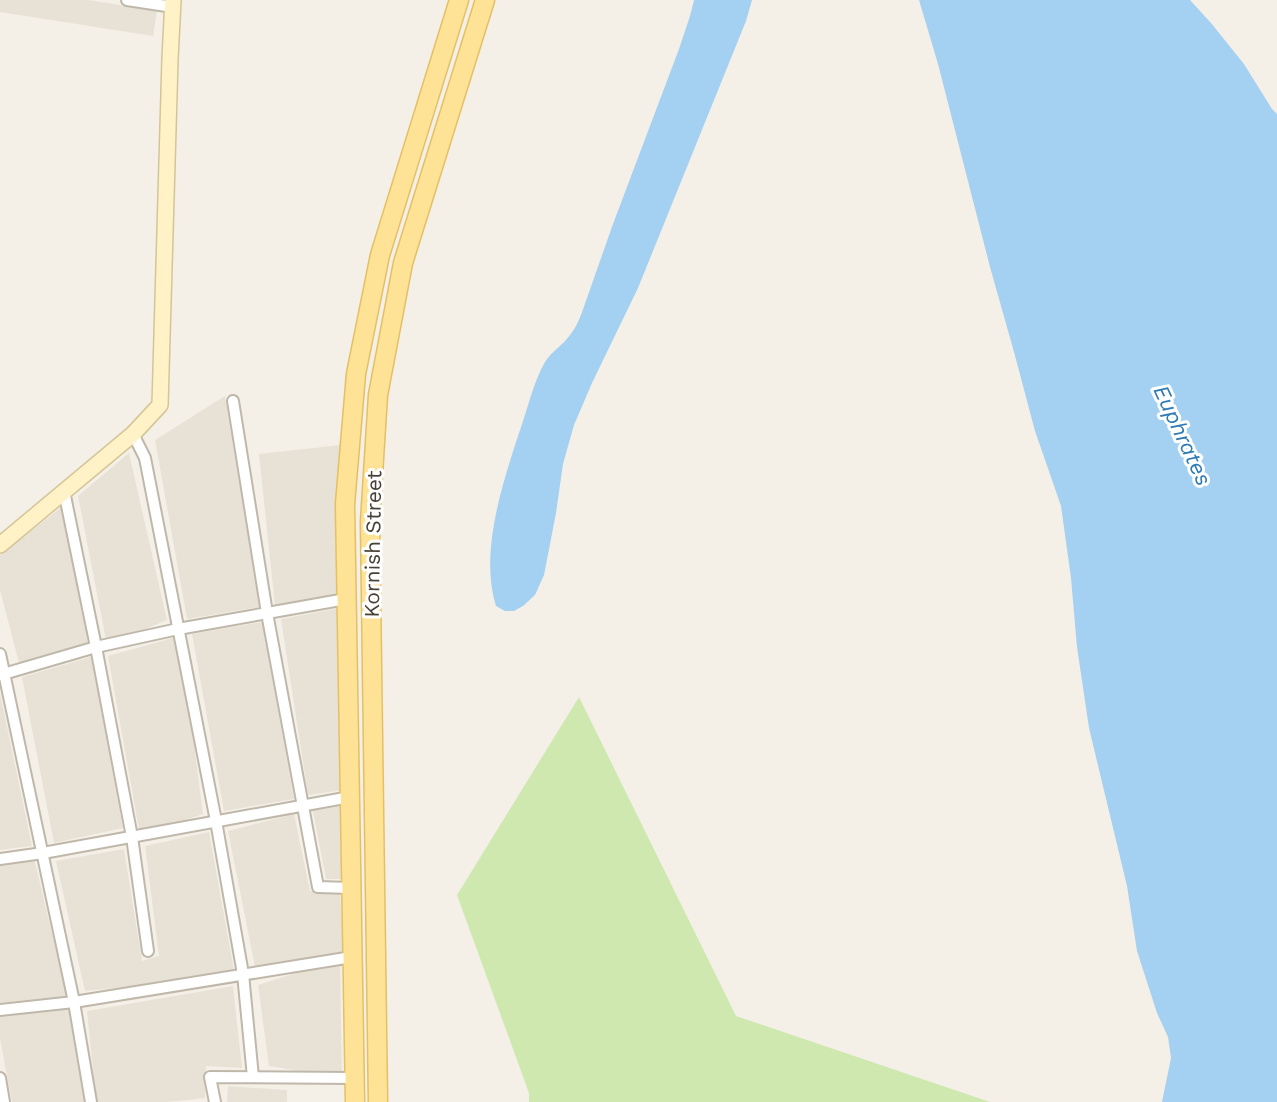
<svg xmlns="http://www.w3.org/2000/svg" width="1277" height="1102" viewBox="0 0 1277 1102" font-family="'Work Sans',sans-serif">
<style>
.residential{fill:#e8e2d6}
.green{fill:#cee8b0}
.water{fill:#a4d0f1}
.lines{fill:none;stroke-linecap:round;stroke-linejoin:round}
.street-casing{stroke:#bfb8aa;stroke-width:14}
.secondary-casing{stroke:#d4c597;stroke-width:18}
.primary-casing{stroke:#e4c065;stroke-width:21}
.street{stroke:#fff;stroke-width:10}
.secondary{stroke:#fff2c7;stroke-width:15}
.primary{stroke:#fee296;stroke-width:18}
.labels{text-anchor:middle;stroke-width:6;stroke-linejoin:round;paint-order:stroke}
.street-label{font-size:21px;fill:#474136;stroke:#fff}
.water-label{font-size:22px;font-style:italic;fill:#2e7ab4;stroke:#fff}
</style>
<rect width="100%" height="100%" fill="#f4f0e8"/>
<g class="residential">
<path d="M0,0H89L157,11L153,36L0,12Z"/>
<path d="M225,396L259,607L187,619L155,440Z"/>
<path d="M340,445V594L275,606L259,454Z"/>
<path d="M129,453L167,620L107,645L78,496Z"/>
<path d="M67,503L88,644L19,663L0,590V555Z"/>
<path d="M340,608L343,790L308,795L281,619Z"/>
<path d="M262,622L294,799L224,811L192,634Z"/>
<path d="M180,636L203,814L140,835L108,656Z"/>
<path d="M91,657L123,828L54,843L22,677Z"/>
<path d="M0,693L32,846L0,850Z"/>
<path d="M343,806L344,879H326L313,811Z"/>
<path d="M294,814L310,891L340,894L344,951L256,972L228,831Z"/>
<path d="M209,832L235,976L85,991L56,861L124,849L142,961L159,956L145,846Z"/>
<path d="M33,854L67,996L0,1003V863Z"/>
<path d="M340,959L342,1078L269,1066L258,985Z"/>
<path d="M233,986L242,1068L206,1066L205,1098L168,1102H96L87,1011Z"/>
<path d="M69,1009L85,1102H12L0,1039V1017Z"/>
<path d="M228,1086L287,1090V1102H227Z"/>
</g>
<path class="green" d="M579,697L736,1016L990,1102H529V1093L457,895Z"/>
<g class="water">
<path d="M694,0H752L746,21L638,288L592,383L574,425L563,464L556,513L544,575L535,595L523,606L514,611H505L496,606C478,549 506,473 524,418C530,400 535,379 545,362C552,351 563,345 570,335C575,329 578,322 581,315L613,224L679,49L690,16Z"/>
<path d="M919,0H1190L1211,23L1244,64L1272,109L1277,114V1102H1162L1171,1058L1168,1037L1157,1013L1137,951L1127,886L1089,728L1077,647L1071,578L1061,506L1035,431L1014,352L990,267L938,64Z"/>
</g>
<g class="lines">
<defs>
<g id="street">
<path d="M127,0L173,7"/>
<path d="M233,401L267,613L318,887L351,888"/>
<path d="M133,434L145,458L216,821L243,974L253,1077"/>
<path d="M64,491L96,647L132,837L148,951"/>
<path d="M0,654L74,1002L91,1102"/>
<path d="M0,675L96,647L178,629L346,599"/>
<path d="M0,859L43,853L350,797"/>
<path d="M0,1010L74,1002L352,957"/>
<path d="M0,1078L4,1102"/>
<path d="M215,1102L210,1077L354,1078"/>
</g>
<path id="secondary" d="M0,545L133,434L160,405L170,59L173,0"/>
<g id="primary">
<path d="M355,1102L345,504L356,374L380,255L459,0"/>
<path d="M378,1102L370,522L378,395L403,263L485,0"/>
</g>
</defs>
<use href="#street" class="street-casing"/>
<use href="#secondary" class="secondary-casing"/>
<use href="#primary" class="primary-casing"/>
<use href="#street" class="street"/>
<use href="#secondary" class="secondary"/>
<use href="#primary" class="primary"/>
</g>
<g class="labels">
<g class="street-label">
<text transform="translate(373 544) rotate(-89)" y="7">Kornish Street</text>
</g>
<g class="water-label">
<text transform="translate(1183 435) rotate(65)" y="8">Euphrates</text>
</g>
</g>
</svg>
